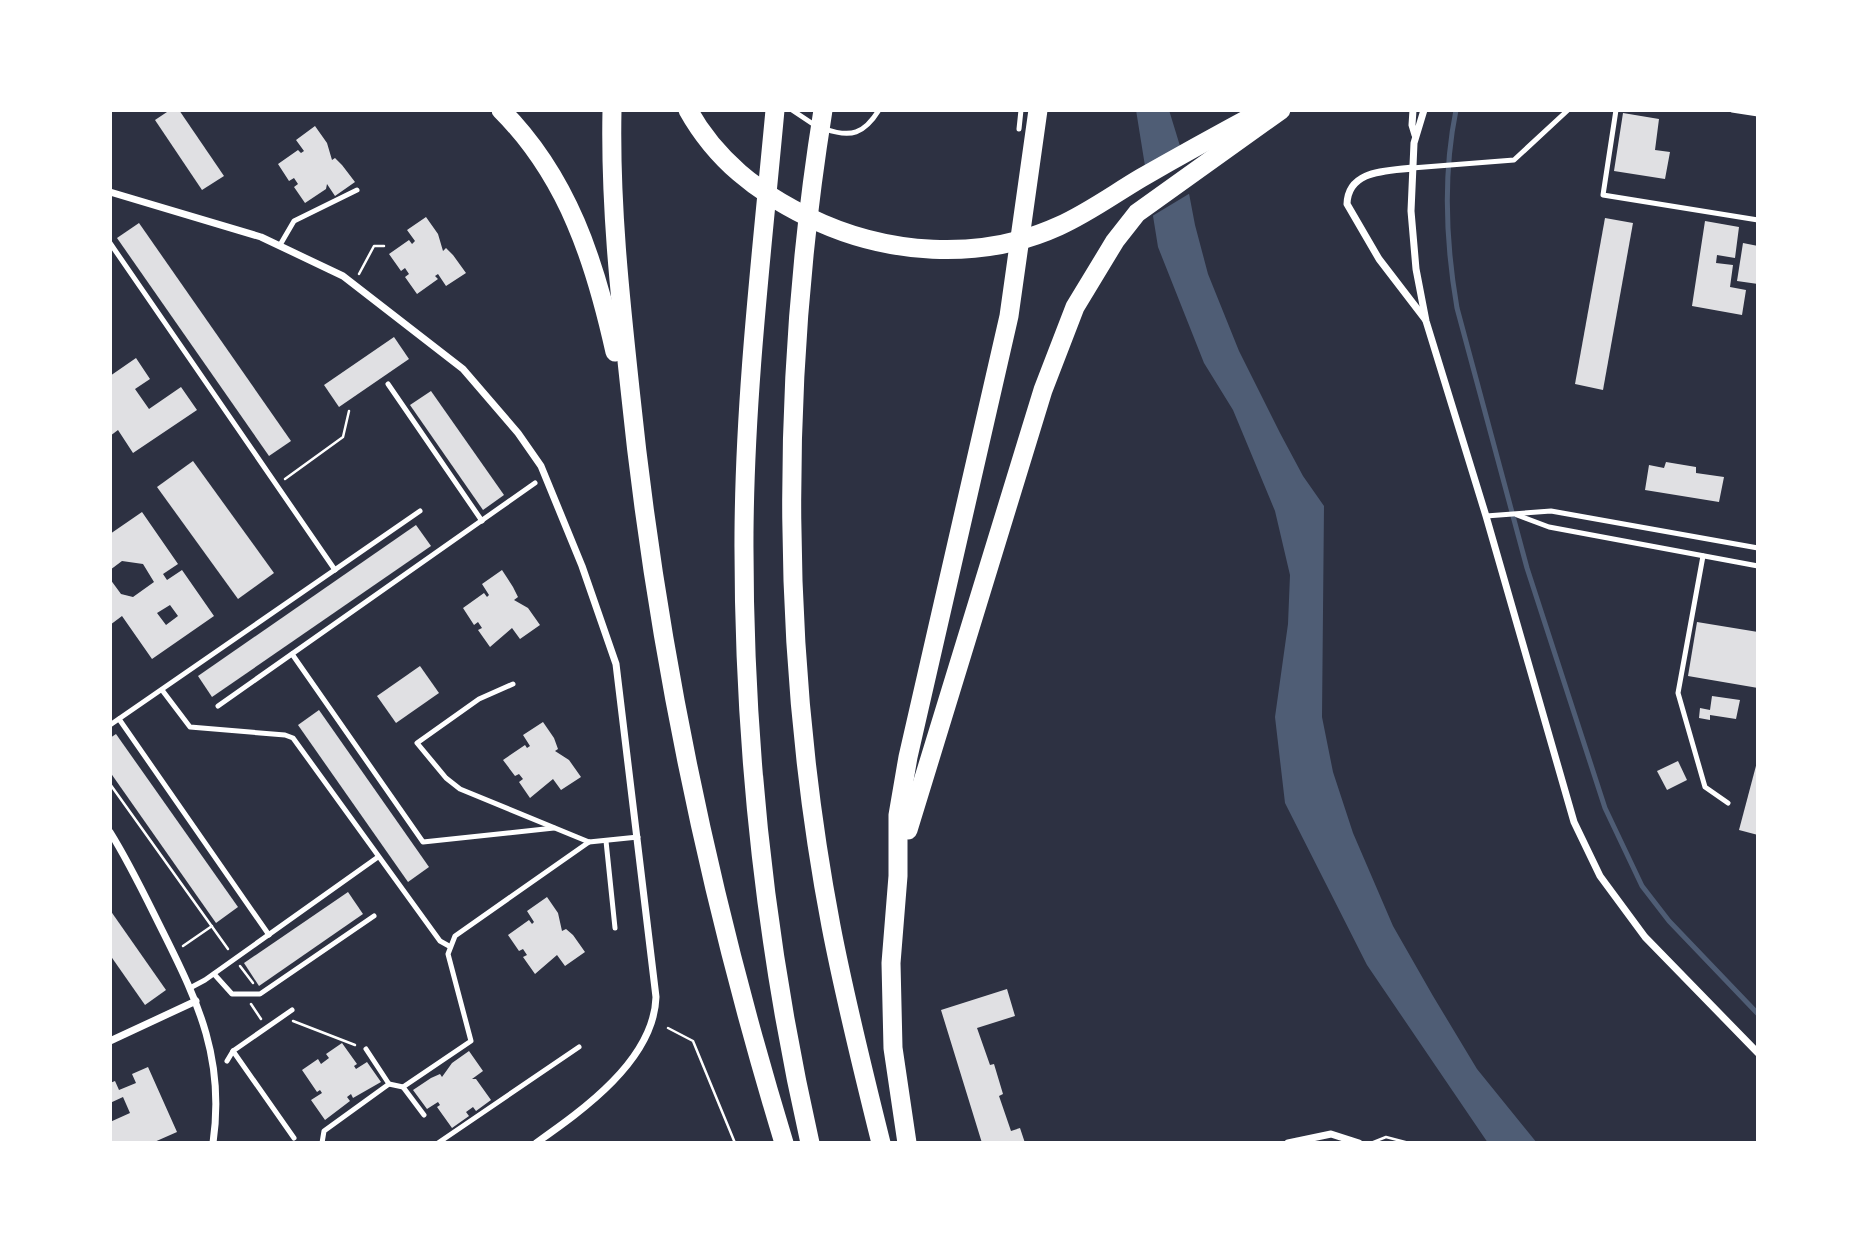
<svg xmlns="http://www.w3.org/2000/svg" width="1868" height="1253" viewBox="0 0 1868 1253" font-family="Poppins,sans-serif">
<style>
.water{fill:#4f5d75}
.pier{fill:#2d3142}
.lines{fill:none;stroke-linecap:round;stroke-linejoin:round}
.stream{stroke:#4f5d75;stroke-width:5}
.building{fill:#e0e0e3;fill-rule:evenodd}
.path{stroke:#fff;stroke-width:2.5}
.service{stroke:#fff;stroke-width:5}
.minor{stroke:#fff;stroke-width:7}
.motorway{stroke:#fff;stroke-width:19}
</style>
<rect width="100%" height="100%" fill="#2d3142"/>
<path class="water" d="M1136,110H1169L1180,146L1195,225L1208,274L1239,351L1280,433L1303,476L1324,506L1322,717L1333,772L1353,833L1393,926L1433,996L1477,1069L1537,1143H1488L1367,965L1285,803L1275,717L1288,624L1290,575L1275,511L1233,410L1204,363L1158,247Z"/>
<path class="pier" d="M1183,145L1192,192L1149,218L1140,170Z"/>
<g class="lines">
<path class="stream" d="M1456,110C1443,174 1446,244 1457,308L1527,568L1605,808L1642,886L1669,921L1758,1014"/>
</g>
<g class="building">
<path d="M170,110H179L224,176L202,190L155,120Z"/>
<path d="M1623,113L1659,119L1655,150L1670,152L1665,179L1614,171Z"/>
<path d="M315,126L327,143L332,160L335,158L342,165L355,182L335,196L327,184L326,189L305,203L294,187L298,184L294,178L289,181L278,164L298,150L301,153L304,151L296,140Z"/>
<path d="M426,217L438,234L443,251L446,248L453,255L466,273L446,286L438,274L435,276L438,279L417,294L405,277L409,274L405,268L401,271L389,254L409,240L412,244L415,241L407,230Z"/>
<path d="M1605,218L1633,223L1603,390L1575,384Z"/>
<path d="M1705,221L1739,227L1735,258L1717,255L1716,263L1733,265L1730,287L1746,290L1742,315L1692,306Z"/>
<path d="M139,223L291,441L269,456L117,238Z"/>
<path d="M1743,243L1758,246V284L1737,281Z"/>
<path d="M394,337L409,359L339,407L324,385Z"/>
<path d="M136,358L150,379L135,389L149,409L181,387L197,410L133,453L118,430L110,436V376Z"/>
<path d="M431,391L504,495L483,510L410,405Z"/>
<path d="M193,461L274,573L238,599L157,487Z"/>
<path d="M1666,462L1696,467V473L1724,477L1719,502L1645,490L1649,465L1664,468Z"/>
<path d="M142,512L178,564L163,574L167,580L182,570L214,616L152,659L122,616L110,625V579L121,594L133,597L154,582L143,564L122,561L110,570V534ZM170,605L178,616L166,625L157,613Z"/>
<path d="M416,525L431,546L212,697L198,676Z"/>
<path d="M502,570L513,587L518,597L514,600L528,608L540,625L520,639L512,628L490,647L478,630L482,628L478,622L474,625L463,608L484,593L487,597L489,595L482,584Z"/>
<path d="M1697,622L1758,632V688L1688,676Z"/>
<path d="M420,666L439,693L396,723L377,696Z"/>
<path d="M1712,696L1740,700L1736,719L1710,715V720L1699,718L1700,708L1710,710Z"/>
<path d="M319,710L429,867L408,882L298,725Z"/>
<path d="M543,722L554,738L558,749L555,751L569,760L581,777L561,790L553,779L530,798L519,782L523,779L519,774L515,776L503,760L525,745L527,748L530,746L523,735Z"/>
<path d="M116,734L238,907L216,923L110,772V738Z"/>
<path d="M1678,761L1687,780L1667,790L1657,771Z"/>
<path d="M1757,762H1758V835L1739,830Z"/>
<path d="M348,892L363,914L259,986L244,963Z"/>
<path d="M547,897L558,913L562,931L566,929L573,935L585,952L565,966L557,955L535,974L523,957L527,955L523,949L519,951L508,935L529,920L532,924L534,922L527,911Z"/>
<path d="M110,910L166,990L145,1005L110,955Z"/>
<path d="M1007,989L1015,1016L977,1028L990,1065L994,1064L1003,1094L999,1096L1011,1131L1020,1128L1025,1143H982L941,1010Z"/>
<path d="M342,1043L357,1064L354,1066L356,1069L367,1062L381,1082L353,1098L351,1094L347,1097L350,1101L325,1120L311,1100L322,1093L320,1090L317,1092L302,1070L318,1059L321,1064L329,1058L326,1054Z"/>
<path d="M469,1051L483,1071L472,1079H476L491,1100L476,1111L473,1107L466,1112L469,1116L452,1128L437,1107L440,1105L438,1102L427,1109L413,1090L431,1078L440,1074L442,1077L452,1063Z"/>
<path d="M148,1067L177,1132L152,1143H110V1122L130,1113L123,1097L110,1103V1083L115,1081L119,1090L136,1083L132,1074Z"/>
</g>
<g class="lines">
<g class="path">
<path d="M359,274L374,246H384"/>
<path d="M285,479L343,437L349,411"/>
<path d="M110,784L228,949"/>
<path d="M183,946L212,926"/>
<path d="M240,966L253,983"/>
<path d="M251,1004L261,1019"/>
<path d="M293,1021L355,1045"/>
<path d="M668,1028L693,1041L735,1143"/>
<path d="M1371,1143L1386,1137L1409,1143"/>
</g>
<g class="service">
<path d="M792,110L816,126"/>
<path d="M1616,110L1603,195L1758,220"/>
<path d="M1732,110L1758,114"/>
<path d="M825,129C851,138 864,134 879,110"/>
<path d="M1019,129L1021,110"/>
<path d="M1412,168L1514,160L1568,110"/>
<path d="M110,243L335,570"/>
<path d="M280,245L294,221L357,190"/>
<path d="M388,384L482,521"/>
<path d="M1517,515L1549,527L1758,566"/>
<path d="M1486,516L1551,511L1758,548"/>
<path d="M1703,556L1678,693L1705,787L1728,803"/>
<path d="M292,654L423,842L554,828"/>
<path d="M513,684L479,699L417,743L446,778L460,789L589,842L638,837"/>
<path d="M162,690L190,727L285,735L293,738L440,941L449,946"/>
<path d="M218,706L535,483"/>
<path d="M119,719L269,935"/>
<path d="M110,725L420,511"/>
<path d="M606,841L615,928"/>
<path d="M214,974L232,994H260L374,916"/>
<path d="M190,988L205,980L378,857"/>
<path d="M292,1010L233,1051L294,1138"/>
<path d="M366,1049L389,1084"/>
<path d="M227,1061L233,1051"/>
<path d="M424,1115L403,1087L471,1041L448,954L455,936L589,842"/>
<path d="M322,1143L324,1131L389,1084L403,1087"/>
<path d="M438,1143L579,1047"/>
</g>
<g class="minor">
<path d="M1413,110L1412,125L1415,135"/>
<path d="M1424,110L1414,143L1411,211L1416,269L1426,321L1486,516L1574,822L1600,876L1645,937L1758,1053"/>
<path d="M1412,168C1386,171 1348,170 1347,204L1379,259L1425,319"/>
<path d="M110,192L261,237L343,276L463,369L518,433L541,466L582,566L616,664L656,997C654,1060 583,1110 536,1143"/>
<path d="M110,832C130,864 146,898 163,932C199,1004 225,1060 213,1143"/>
<path d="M110,1041L196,1001"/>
<path d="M1288,1143L1331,1134L1359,1143"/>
</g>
<g class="motorway">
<path d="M501,110C568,177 595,262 615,352"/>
<path d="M612,110C610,204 620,296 630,389C656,644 709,897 784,1143"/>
<path d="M688,110C716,160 757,192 808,217C885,255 980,262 1059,226C1088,213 1114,194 1141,178C1181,155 1221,133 1262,111"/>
<path d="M775,110C762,251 745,392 744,533C743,741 764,940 810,1143"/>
<path d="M823,110C780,378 780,659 831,926C845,999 863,1071 881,1143"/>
<path d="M908,830L1043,390L1075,307L1115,241L1137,213L1281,110"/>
<path d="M907,1143L893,1048L891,963L898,876V815L908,757L1009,316L1038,110"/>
</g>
</g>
<rect width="1868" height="1253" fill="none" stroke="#ffffff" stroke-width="224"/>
</svg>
